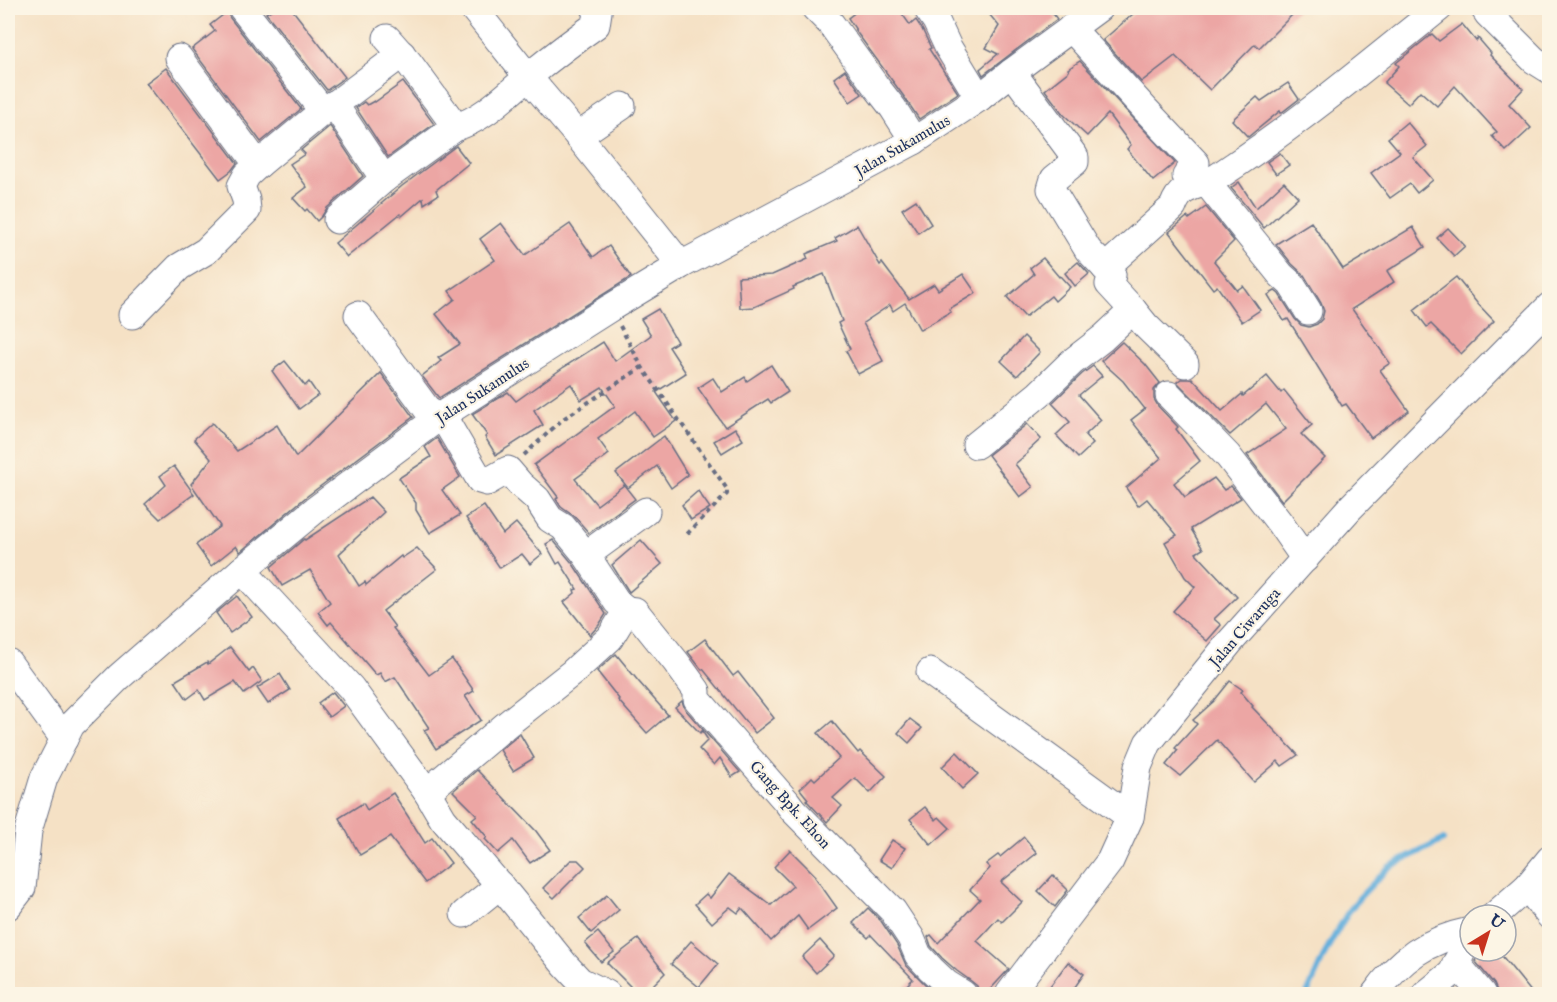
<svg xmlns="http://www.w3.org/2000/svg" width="1557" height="1002" viewBox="0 0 1557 1002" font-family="'IM FELL English',serif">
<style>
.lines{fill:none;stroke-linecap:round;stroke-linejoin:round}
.stream{stroke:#63afdc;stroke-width:6}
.building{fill:#eca6a4}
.minor-casing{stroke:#676d82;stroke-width:29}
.path{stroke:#676d82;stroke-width:4;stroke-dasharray:4.5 4.5;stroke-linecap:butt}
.minor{stroke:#fff;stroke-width:27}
.labels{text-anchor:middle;stroke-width:4.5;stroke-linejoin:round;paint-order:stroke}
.street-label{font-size:16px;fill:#1b2f5e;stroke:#fcf5e5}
</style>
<rect width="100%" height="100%" fill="#fcf5e5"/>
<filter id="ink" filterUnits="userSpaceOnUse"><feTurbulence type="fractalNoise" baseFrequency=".0167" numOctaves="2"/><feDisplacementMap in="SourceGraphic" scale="12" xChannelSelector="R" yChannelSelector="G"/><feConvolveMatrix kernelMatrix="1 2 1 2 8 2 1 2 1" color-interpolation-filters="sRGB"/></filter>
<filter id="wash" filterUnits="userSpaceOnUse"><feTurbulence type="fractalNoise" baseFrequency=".008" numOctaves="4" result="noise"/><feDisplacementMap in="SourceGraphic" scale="24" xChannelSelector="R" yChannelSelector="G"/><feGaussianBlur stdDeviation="1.35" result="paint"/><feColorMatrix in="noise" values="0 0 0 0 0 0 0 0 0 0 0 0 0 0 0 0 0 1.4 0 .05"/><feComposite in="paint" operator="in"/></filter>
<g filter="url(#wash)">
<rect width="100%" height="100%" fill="#f5e1c5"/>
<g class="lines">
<path class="stream" d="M1307,994L1327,949L1347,914L1359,898L1389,867L1443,840"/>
</g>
<g id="blocks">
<g class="building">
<path d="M274,8H291L345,77L327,90L266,13Z"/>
<path d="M861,8H898L910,25L916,20L922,29L931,48L929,49L958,93L919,119L905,98L855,30H856L848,18Z"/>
<path d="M984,8H1049L1057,19L983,75L980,69L998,54L986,48L999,26Z"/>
<path d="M1128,8H1299L1259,48L1255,44L1210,90L1175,56L1141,82L1103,40L1133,14Z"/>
<path d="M227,12L230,18L301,109L261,142L192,49L215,31L210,25Z"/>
<path d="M1462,24L1476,41L1478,38L1491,53L1490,55L1523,89L1509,104L1531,128L1506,151L1492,136L1497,132L1455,86L1437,106L1420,91L1408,104L1384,83L1399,66L1396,63L1432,34L1439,41Z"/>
<path d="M1080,61L1175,163L1153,181L1127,149L1131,145L1108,114L1087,136L1063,114L1045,90L1069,71L1068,69Z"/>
<path d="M166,68L237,163L231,171L220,179L146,83Z"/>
<path d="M845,70L862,94L850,102L834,78Z"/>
<path d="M403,82L434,124L388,157L356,108L364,102L367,105L374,101L375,102Z"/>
<path d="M1288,83L1299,99L1281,113L1280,111L1248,137L1232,120L1257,97L1261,101Z"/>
<path d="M1407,122L1427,146L1413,157L1433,180L1417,193L1410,184L1390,198L1371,173L1400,152L1388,138Z"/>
<path d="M330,126L363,176L327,208L322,216L317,221L307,209L305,211L293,198L307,187L290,164L305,154L301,150Z"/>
<path d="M456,146L469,163L436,190L438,195L424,204L423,198L402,216L400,214L347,257L335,243L402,186Z"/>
<path d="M1280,153L1289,165L1276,174L1267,162Z"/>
<path d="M1239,182L1256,208L1284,182L1298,197L1264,228L1231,188Z"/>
<path d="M916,200L931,224L918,233L902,209Z"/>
<path d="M1206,207L1234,241L1214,261L1237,290L1243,286L1260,310L1242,322L1217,286L1213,289L1169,232L1187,217L1189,219Z"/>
<path d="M1311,222L1343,269L1413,227L1425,247L1387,271L1394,282L1352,309L1390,363L1380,370L1409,411L1371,438L1346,404L1342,406L1288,319L1284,321L1268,295L1275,291L1279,294L1295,319L1301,325L1309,327L1317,324L1322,319L1324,311L1321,303L1304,275L1292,264L1276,244Z"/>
<path d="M501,223L525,255L570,224L593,257L609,246L631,277L439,398L422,376L441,361L438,358L460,344L436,314L455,299L449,291L495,260L480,239Z"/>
<path d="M857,225L880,265L882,263L909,299L934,284L938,290L963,274L976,293L949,309L951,312L920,330L905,303L893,311L890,305L863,323L883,361L858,374L846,351L850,349L838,323L842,321L824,274L793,287L794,289L754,307L740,308L738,277L772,275L808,259L806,254L837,241L835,238Z"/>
<path d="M1448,228L1465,246L1454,256L1437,238Z"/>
<path d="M1043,258L1059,277L1060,276L1070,287L1055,301L1051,296L1025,317L1007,297L1034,274L1030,268Z"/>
<path d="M1078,262L1089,274L1075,286L1065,273Z"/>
<path d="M1456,277L1477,303L1494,321L1461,354L1431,324L1427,327L1414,310Z"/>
<path d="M658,309L677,342L669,347L686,373L656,392L676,421L653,437L635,411L598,439L609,454L575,479L597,505L624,485L635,499L589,533L575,517L561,507L556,499L558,497L534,465L615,406L602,387L581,400L571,384L534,410L543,425L496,455L485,437L487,435L472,414L508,392L516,401L564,367L603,342L615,361L651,335L641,319Z"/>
<path d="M1024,336L1040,352L1017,376L1001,361Z"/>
<path d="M1122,342L1145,364L1160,383L1154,390V399L1158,406L1178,427L1176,429L1200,461L1174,483L1185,497L1214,478L1224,490L1231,486L1241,498L1191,529L1203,549L1196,553L1237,597L1214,619L1221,625L1207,641L1173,611L1195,587L1185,577L1165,542L1177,535L1147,499L1138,506L1126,488L1161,458L1131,420L1145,409L1123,381L1101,361Z"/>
<path d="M285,361L305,386L309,382L318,395L299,409L272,371Z"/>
<path d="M771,365L788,392L771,403L768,399L725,427L698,388L713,378L722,392L745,377L747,381Z"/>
<path d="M1093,366L1102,376L1079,395L1101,420L1085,435L1093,444L1078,458L1056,435L1070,422L1052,403L1082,374Z"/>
<path d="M381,373L413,417L306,497L240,552L236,546L211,566L196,545L220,526L191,484L211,459L194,439L212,423L237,451L277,425L296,457Z"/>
<path d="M1267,376L1281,393L1284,390L1312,425L1301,434L1325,458L1282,501L1247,455L1286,429L1266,404L1230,435L1177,382L1181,379H1189L1192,378L1222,411L1242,394L1243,396Z"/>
<path d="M1027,424L1041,439L1027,452L1028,453L1015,464L1033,487L1020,497L988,455Z"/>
<path d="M735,428L743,440L722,453L714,441Z"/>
<path d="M664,436L688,475L671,488L657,466L628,488L616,473Z"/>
<path d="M437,438L460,477L442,490L460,515L430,533L416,510V503L399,478L431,457L425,447Z"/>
<path d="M174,466L194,494L160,519L145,504L166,485L160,476Z"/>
<path d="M698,491L710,508L691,520L682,505Z"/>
<path d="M370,497L384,512L339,554L359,586L365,582L366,585L401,556L402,558L417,548L437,569L383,611L395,627L393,628L429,675L452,659L474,691L465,696L481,720L436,749L424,730L429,728L395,677L385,682L380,673L376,675L331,622L328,625L318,612L330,602L310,570L282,586L271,567L304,539L305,540Z"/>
<path d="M484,506L503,534L516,523L542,554L530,564L522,554L500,568L466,518Z"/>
<path d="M553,540L573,564L606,614L599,625L590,635L564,602L575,593L574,590L577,589L560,562L557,564L546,544Z"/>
<path d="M641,540L662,564L629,592L612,565Z"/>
<path d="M237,596L252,617L230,633L216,613Z"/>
<path d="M705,639L733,676L738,672L774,718L755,733L703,669L702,670L688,652Z"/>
<path d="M230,647L249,672L253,668L262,681L244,694L235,682L205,700L199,690L187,699L175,681L207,662L208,664Z"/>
<path d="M616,654L639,682L668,715L647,733L618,700L619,699L597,671Z"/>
<path d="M280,674L290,690L268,704L257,688Z"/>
<path d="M1230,681L1243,690L1241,692L1253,706L1252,707L1298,755L1282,766L1278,761L1254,782L1217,740L1180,776L1166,765L1178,750L1175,748L1197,724L1193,720L1214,701Z"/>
<path d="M333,692L344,706L329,717L318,703Z"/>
<path d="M682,701L685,709L740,772L732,777L720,758L714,765L699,749L708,740L702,731L700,733L675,707Z"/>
<path d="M910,719L922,728L909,743L898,733Z"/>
<path d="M832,721L858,753L860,751L886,776L870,793L855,778L833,798L842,806L827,822L806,800L808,799L800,789L812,777L815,780L839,758L818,733Z"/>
<path d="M520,734L534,758L513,771L500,750Z"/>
<path d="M957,752L978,774L962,789L942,767Z"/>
<path d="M477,770L536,831L550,850L530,863L513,840L498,853L485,839L487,837L472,819L477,815L453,791Z"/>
<path d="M393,793L425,843L432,838L451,863L425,883L390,837L360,855L339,818L363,803L367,810Z"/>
<path d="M925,807L936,820L939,817L950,828L931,845L910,819Z"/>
<path d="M1024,837L1037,853L1001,882L1022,902L1002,922L998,918L977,941L1009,969L986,994H979L977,986L971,981L957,971L942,958L931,946L928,937L931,935L938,943L980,899L970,890L990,868L986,864L998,855L1000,857Z"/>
<path d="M892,840L905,848L892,868L879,860Z"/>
<path d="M790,850L816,876L815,877L837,908L808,930L798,916L771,941L742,908L738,913L730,907L712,923L695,904L706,894L710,898L729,874L771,905L793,886L774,867Z"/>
<path d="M571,860H578L585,867L554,898L543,888Z"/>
<path d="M1053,875L1068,890L1055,907L1038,891Z"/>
<path d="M607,895L619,910L591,933L579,918Z"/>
<path d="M868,908L881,921L897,945L906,965L934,993L932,994H898L913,979L871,935L868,938L853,923Z"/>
<path d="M598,932L614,952L601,962L585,943Z"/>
<path d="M638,939L665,973L644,994H638L607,963Z"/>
<path d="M820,940L834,956L816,973L802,957Z"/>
<path d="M691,941L718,964L699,987L671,964Z"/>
<path d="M1481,951H1498L1533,994H1497V991L1494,984L1475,961Z"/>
<path d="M1068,962L1084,974L1070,994H1044Z"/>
</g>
</g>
</g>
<g filter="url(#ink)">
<use href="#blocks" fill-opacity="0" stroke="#676d82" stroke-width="1.5"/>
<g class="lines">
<defs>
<g id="minor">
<path d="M242,8L323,111"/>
<path d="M473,8L528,77L578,136L681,265"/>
<path d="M815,8L831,24L875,85L893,108L914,141"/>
<path d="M927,8L936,21L948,47L979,98"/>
<path d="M1484,8L1488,14L1534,60L1550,70"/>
<path d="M1071,28L1144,108L1196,163L1186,176L1192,186"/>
<path d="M387,38L409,63L456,127C485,118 506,95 529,76C551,58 573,41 596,25L598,12L595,8"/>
<path d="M179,58L258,165L323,111L338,102L402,54"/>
<path d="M1012,72L1075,157V162L1054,179L1051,189L1088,250L1112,275L1109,284L1133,310L1146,326L1185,364"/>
<path d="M334,104L384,179"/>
<path d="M578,136L622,106"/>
<path d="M1206,182L1281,275L1291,284L1308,311"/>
<path d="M337,220L384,179L456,127"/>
<path d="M1105,268L1173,207C1180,186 1194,187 1212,180C1220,176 1227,170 1235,165C1306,117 1372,62 1439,8"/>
<path d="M132,315L179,267L206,251L247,210L246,200L241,186L247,175L258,165"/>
<path d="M358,315L435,420"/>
<path d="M1169,395L1228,456L1279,522L1305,559"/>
<path d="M976,445L1039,394L1072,362L1103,338L1133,310"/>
<path d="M586,555L646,511"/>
<path d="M242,570L351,688L427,792L443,819L508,895L565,965L580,981L607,994"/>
<path d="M627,610L635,611L676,662L697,691V699L787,802L793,810L893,911L911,938L918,955L931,969L947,984L963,994"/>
<path d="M8,662L64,739"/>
<path d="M930,672L1130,817"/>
<path d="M427,792L506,725L573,672L610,638L627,610L617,602L586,555L563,527L550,519L537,499L520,484L508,470L487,482L480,480L442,415"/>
<path d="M1527,887L1550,916"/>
<path d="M8,906L22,888L28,831L44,778L71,725L119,677L242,570L315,510L442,415L610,308L681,265L914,141L979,98L1012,72L1099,8"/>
<path d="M464,914L500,885"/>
<path d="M1495,915L1527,887L1550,859"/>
<path d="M1456,963L1482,994"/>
<path d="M1009,994L1110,861L1130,817L1138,767L1148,743L1230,642L1349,509L1550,306"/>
<path d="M1375,994C1400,959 1427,940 1470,931"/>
<path d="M1426,994L1452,973L1464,947L1470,939"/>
</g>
</defs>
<use href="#minor" class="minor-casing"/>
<g class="path">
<path d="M620,326L642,367L727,489V494L685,536"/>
<path d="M524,455L563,419L642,367"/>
</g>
<use href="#minor" class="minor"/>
</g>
</g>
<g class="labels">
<g class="street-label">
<text transform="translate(902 145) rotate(-30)" y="6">Jalan Sukamulus</text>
<text transform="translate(482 390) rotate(-33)" y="6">Jalan Sukamulus</text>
<text transform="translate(1244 627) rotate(-49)" y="6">Jalan Ciwaruga</text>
<text transform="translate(791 804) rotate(48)" y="6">Gang Bpk. Ehon</text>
</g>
</g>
<rect width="1557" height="1002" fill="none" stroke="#fcf5e5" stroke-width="30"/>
<g transform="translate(1488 933) rotate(38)"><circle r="28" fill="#fcf5e5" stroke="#a2a6af" stroke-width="1.5"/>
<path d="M0-4.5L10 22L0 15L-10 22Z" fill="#c8321e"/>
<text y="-9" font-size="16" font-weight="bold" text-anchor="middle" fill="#1b2f5e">U</text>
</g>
</svg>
